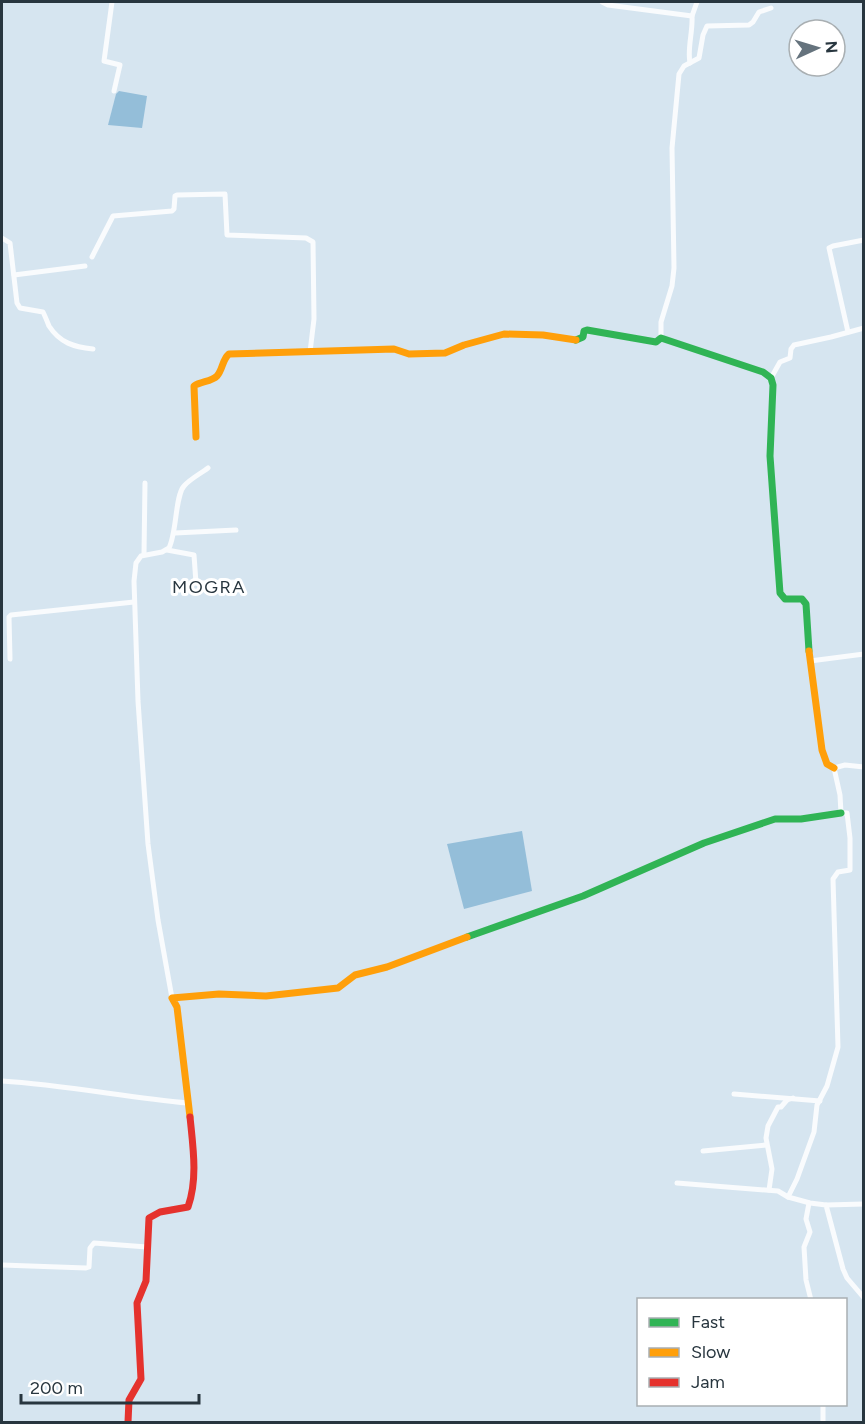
<svg xmlns="http://www.w3.org/2000/svg" width="865" height="1424" viewBox="0 0 865 1424" font-family="Figtree,sans-serif">
<style>
.water{fill:#94bed9}
.lines{fill:none;stroke-linecap:round;stroke-linejoin:round}
.street{stroke:#f9fbfd;stroke-width:5}
.fast{stroke:#30b455;stroke-width:7}
.slow{stroke:#ff9f0a;stroke-width:7}
.jam{stroke:#e5322d;stroke-width:7}
.labels{text-anchor:middle;stroke-width:6;stroke-linejoin:round;paint-order:stroke}
.quarter-label{font-size:18px;letter-spacing:1.5px;fill:#28363f;stroke:#fff}
</style>
<rect width="100%" height="100%" fill="#d6e5f0"/>
<g class="water">
<path d="M119,91L147,96L142,128L108,125L116,94Z"/>
<path d="M522,831L532,891L464,909L447,844Z"/>
</g>
<g class="lines">
<g class="street">
<path d="M112,2L104,61L120,65L114,91"/>
<path d="M602,2L608,5L692,16C693,32 687,49 690,63"/>
<path d="M692,16L697,2"/>
<path d="M2,238L10,243L17,303L20,308L43,312C45,316 47,321 49,326C60,343 74,347 93,349"/>
<path d="M92,257L113,216L172,211L174,209L175,196L177,195L225,194L227,235L306,238L313,242L314,319L310,352"/>
<path d="M14,275L85,266"/>
<path d="M848,332L829,248L833,246L864,240"/>
<path d="M661,338V322L672,286L674,268L672,148L679,74L684,66L699,58L703,35L707,26L749,25L753,22L759,12L771,8"/>
<path d="M771,378L780,362L790,358L791,349L794,345L831,337L864,328"/>
<path d="M175,533L236,530"/>
<path d="M167,550L194,555L196,583L238,582"/>
<path d="M144,554L145,483"/>
<path d="M10,659L9,617L11,615L134,602"/>
<path d="M810,661L864,654"/>
<path d="M864,767L845,765L834,768L840,795L841,813H847L850,838V870L838,872L833,879L838,1047L827,1086L817,1105L814,1132L797,1179L788,1197L810,1203L826,1205L843,1269L847,1278L864,1298"/>
<path d="M172,998L158,920L148,844L138,701L134,581L136,563L141,556L162,552L169,548C177,532 175,496 184,486C190,479 200,474 208,468"/>
<path d="M2,1081C64,1085 125,1097 188,1103"/>
<path d="M734,1094L820,1101"/>
<path d="M703,1151L766,1145"/>
<path d="M677,1183L778,1191L788,1197"/>
<path d="M769,1190L772,1169L766,1138L768,1126L778,1107H781L787,1100L793,1098"/>
<path d="M809,1203L806,1219L810,1232L804,1247L806,1280L811,1300"/>
<path d="M826,1205L864,1204"/>
<path d="M2,1265L86,1268L89,1267L90,1248L94,1243L147,1247"/>
<path d="M823,1422V1404"/>
</g>
<g class="fast">
<path d="M576,340L583,337L584,331L587,330L656,342L661,338L763,372L771,378L773,385L770,456L780,593L785,599H802L806,604L809,651"/>
<path d="M467,937L583,896L704,843L775,819H801L841,813"/>
</g>
<g class="slow">
<path d="M196,437L194,386C201,381 211,382 217,376C223,369 222,360 229,354L394,349L409,354L445,353L464,345L504,334L543,335L576,340"/>
<path d="M809,651L822,750L827,764L834,768"/>
<path d="M190,1117L177,1007L172,998L219,994L266,996L338,988L355,975L387,967L467,937"/>
</g>
<path class="jam" d="M128,1422L129,1400L141,1379L137,1303L146,1281L149,1218L160,1212L188,1207C198,1179 193,1147 190,1117"/>
</g>
<g class="labels">
<g class="quarter-label">
<text x="209" y="593">MOGRA</text>
</g>
</g>
<rect width="865" height="1424" fill="none" stroke="#28363f" stroke-width="6"/>
<rect x="637" y="1298" width="210" height="108" fill="#ffffff" stroke="#a9afb2" stroke-width="1.5"/>
<rect x="649" y="1318" width="30" height="9" fill="#30b455" stroke="#a9afb2" stroke-width="1.5"/>
<text x="691" y="1328" font-size="18" fill="#28363f">Fast</text>
<rect x="649" y="1348" width="30" height="9" fill="#ff9f0a" stroke="#a9afb2" stroke-width="1.5"/>
<text x="691" y="1358" font-size="18" fill="#28363f">Slow</text>
<rect x="649" y="1378" width="30" height="9" fill="#e5322d" stroke="#a9afb2" stroke-width="1.5"/>
<text x="691" y="1388" font-size="18" fill="#28363f">Jam</text>
<g transform="translate(817 48) rotate(86)"><circle r="28" fill="#ffffff" stroke="#a9afb2" stroke-width="1.5"/>
<path d="M0-4.5L10 22L0 15L-10 22Z" fill="#65737d"/>
<text y="-9" font-size="16" font-weight="bold" text-anchor="middle" fill="#28363f">N</text>
</g>
<path d="M21 1394v9h178v-9" fill="none" stroke="#28363f" stroke-width="3"/>
<text x="30" y="1394" font-size="18" fill="#28363f" stroke="#ffffff" stroke-width="4.5" paint-order="stroke">200 m</text>
</svg>
